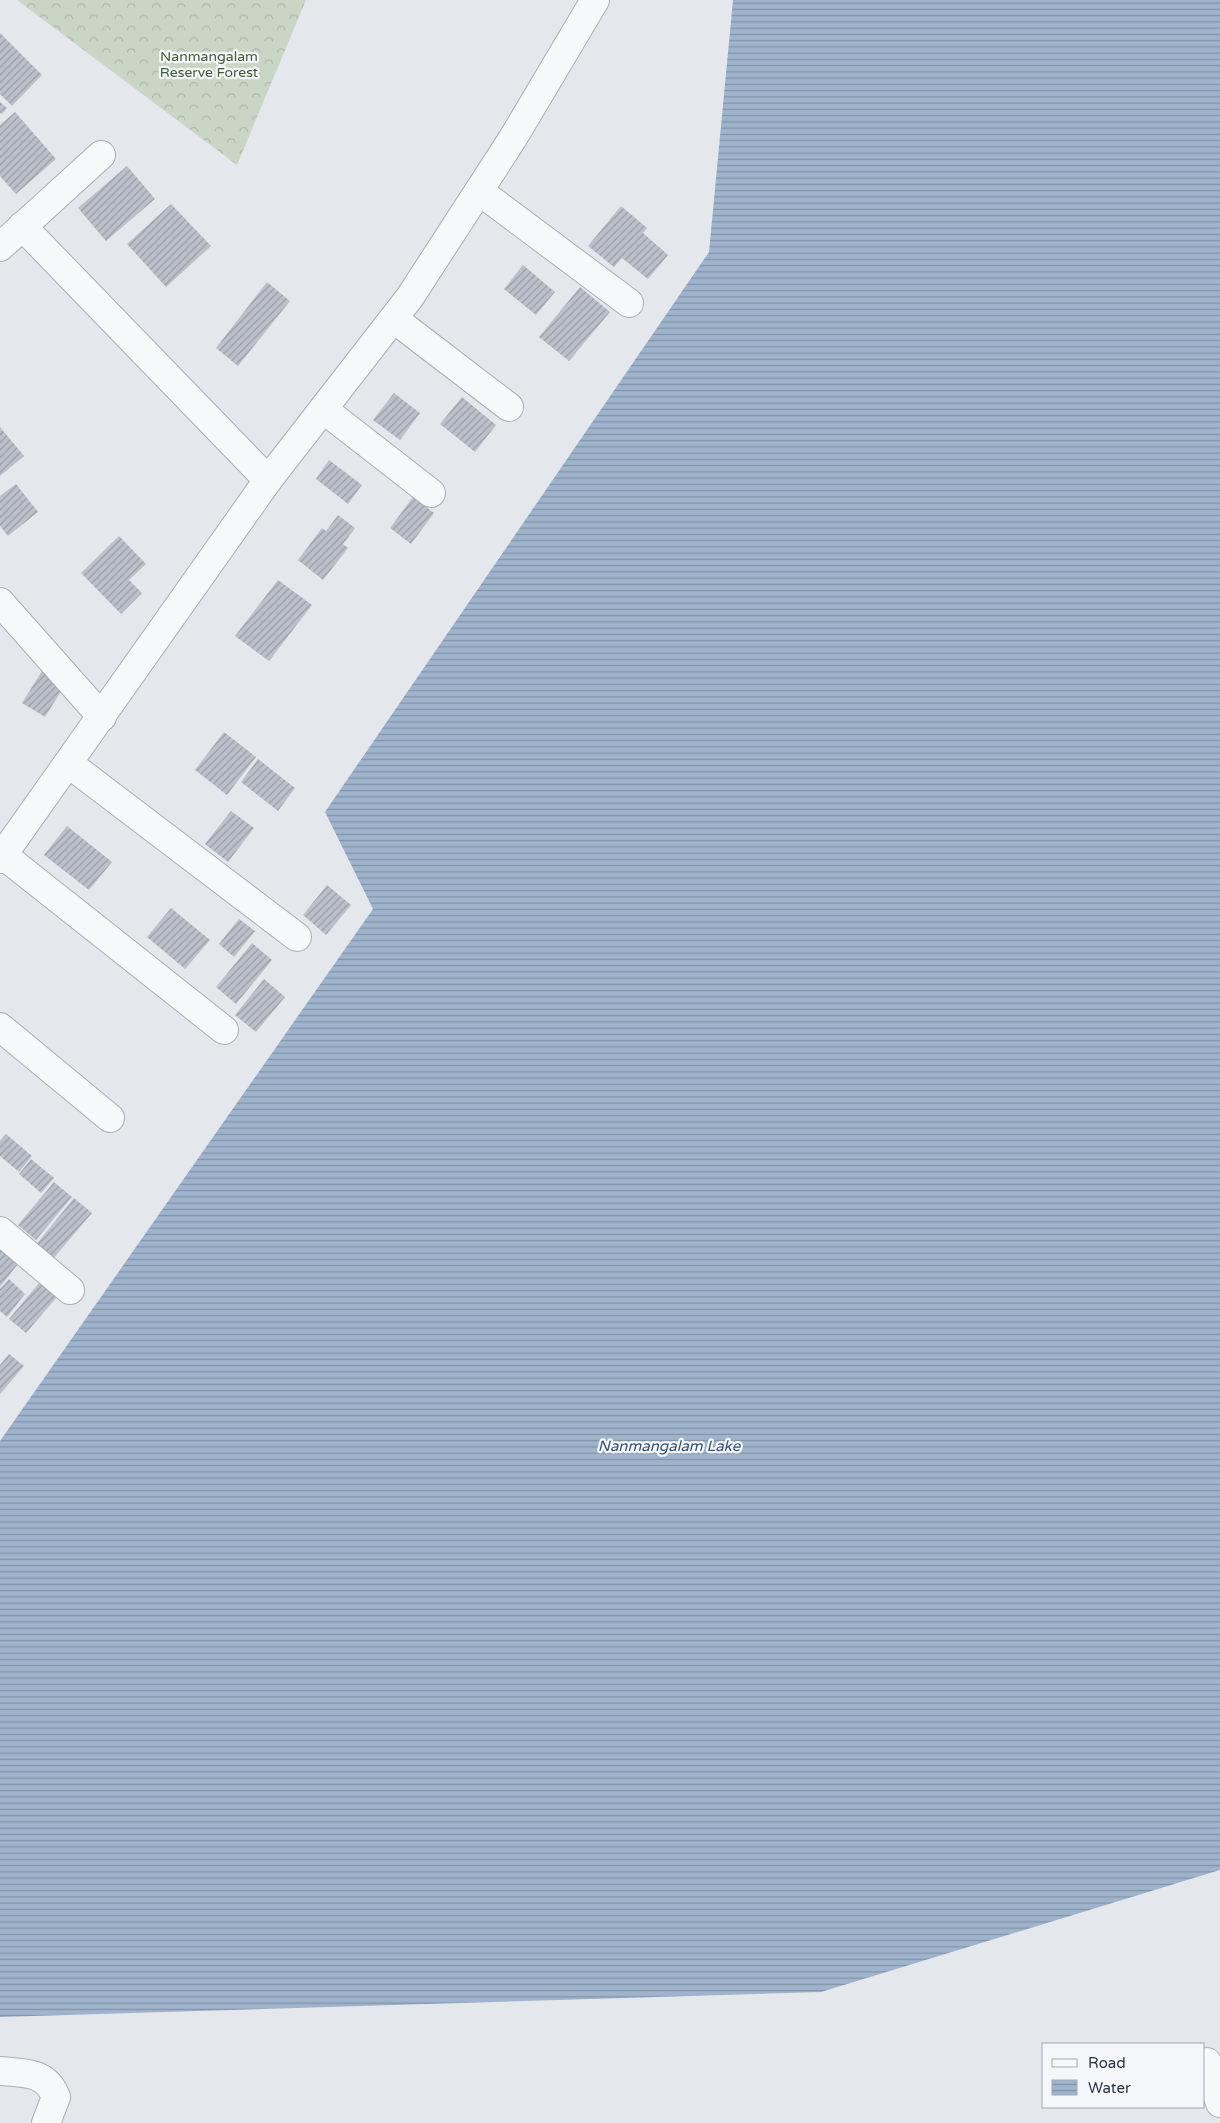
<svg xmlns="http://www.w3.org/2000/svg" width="1220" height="2123" viewBox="0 0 1220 2123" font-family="'Varela Round',sans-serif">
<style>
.forest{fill:url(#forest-crowns)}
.water{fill:url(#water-rules)}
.building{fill:url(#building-hatch)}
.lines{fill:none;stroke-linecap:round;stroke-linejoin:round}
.minor-casing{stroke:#a9aeb7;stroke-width:30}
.tertiary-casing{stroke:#a9aeb7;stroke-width:30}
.minor{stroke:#f7f8fa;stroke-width:28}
.tertiary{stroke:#f7f8fa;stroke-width:28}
.labels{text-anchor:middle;stroke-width:4.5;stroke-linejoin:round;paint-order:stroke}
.park-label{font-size:14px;fill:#3f6138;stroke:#f4f6f9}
.water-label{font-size:15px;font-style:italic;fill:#34527a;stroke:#f4f6f9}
</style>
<defs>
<pattern id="forest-crowns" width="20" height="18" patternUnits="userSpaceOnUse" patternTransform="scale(1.25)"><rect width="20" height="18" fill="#c9d6c5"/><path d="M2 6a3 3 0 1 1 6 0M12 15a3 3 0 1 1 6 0" fill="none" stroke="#adb8ab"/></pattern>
<pattern id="water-rules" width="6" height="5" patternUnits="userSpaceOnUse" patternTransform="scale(1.25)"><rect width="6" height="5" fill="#9fb4cc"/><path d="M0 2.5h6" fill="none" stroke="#8293a7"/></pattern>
<pattern id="building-hatch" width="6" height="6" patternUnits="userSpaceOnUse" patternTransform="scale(1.25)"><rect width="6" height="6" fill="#bbc0ca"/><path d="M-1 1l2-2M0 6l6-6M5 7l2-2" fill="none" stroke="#989da6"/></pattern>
</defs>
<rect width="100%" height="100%" fill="#e4e7ec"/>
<path class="forest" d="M17,0H306L237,165Z"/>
<path class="water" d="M733,0H1220V1870L821,1992L0,2017V1441L373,909L325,812L709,252Z"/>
<g class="building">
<path d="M0,33L42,75L12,106L0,94Z"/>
<path d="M0,102L7,108L2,114L0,113Z"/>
<path d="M15,112L56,159L16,194L0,176V125Z"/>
<path d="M127,166L155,199L106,241L78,208Z"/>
<path d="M171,204L211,246L166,287L127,244Z"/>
<path d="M621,206L647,228L643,233L668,255L648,279L622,258L614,267L588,246Z"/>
<path d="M523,265L555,292L536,315L504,289Z"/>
<path d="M267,282L290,301L238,366L216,348Z"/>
<path d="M580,287L610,312L569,361L539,337Z"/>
<path d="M394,393L420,413L400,440L373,420Z"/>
<path d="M462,397L496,425L475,452L440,424Z"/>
<path d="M0,427L24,456L0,476Z"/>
<path d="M329,460L362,485L348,504L316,479Z"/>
<path d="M16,484L38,512L8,536L0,526V496Z"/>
<path d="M413,497L434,513L411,544L390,528Z"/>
<path d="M338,515L355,528L343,544L348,548L323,580L298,560L322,528L326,531Z"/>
<path d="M119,536L146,564L129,580L142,593L121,614L81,573Z"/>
<path d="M278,580L312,605L269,661L235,636Z"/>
<path d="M42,671L65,685L45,717L22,703Z"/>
<path d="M224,732L256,757L227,795L195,770Z"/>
<path d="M258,759L295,788L278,811L241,782Z"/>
<path d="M231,811L254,828L228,862L205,844Z"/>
<path d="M67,826L112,862L89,890L44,855Z"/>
<path d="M327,885L351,905L326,935L303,915Z"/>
<path d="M171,908L210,940L185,969L147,937Z"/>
<path d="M239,919L255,931L234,957L219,944Z"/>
<path d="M252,943L272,960L236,1004L216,987Z"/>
<path d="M264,979L285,997L256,1032L235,1015Z"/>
<path d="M6,1134L32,1156L19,1172L0,1156V1141Z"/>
<path d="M31,1159L54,1178L41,1193L19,1174Z"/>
<path d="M54,1182L72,1197L36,1240L18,1225Z"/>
<path d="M74,1198L92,1213L52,1260L35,1246Z"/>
<path d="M0,1249L18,1264L0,1287Z"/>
<path d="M9,1279L25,1294L7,1317L0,1311V1289Z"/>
<path d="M39,1283L57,1297L26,1333L9,1319Z"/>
<path d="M9,1354L24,1366L0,1394V1365Z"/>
</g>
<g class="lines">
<defs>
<g id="minor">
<path d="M479,191L629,303"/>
<path d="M22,226L268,480"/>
<path d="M0,247L101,155"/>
<path d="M394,319L509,407"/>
<path d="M323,409L431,493"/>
<path d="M0,602L102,717"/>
<path d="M68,763L297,937"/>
<path d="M3,855L224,1030"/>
<path d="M0,1027L110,1118"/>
<path d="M0,1231L70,1290"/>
<path d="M1207,2062L1220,2103"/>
<path d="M0,2071C24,2073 46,2071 56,2097L46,2123"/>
</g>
<path id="tertiary" d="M0,859L268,480L410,297L513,138L595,0"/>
</defs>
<use href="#minor" class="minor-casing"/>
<use href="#tertiary" class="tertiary-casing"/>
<use href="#minor" class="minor"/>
<use href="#tertiary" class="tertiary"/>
</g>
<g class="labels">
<g class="park-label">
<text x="209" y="61">Nanmangalam<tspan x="209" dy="16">Reserve Forest</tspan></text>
</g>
<g class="water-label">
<text x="669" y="1451">Nanmangalam Lake</text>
</g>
</g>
<rect x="1042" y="2043" width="162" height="65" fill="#f4f6f9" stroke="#a4a8b1"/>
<rect x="1052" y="2059" width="25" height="8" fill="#f7f8fa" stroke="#a4a8b1"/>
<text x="1088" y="2068" font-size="15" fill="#2b3445">Road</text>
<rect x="1052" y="2080" width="25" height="15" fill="url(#water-rules)" stroke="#a4a8b1"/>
<text x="1088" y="2093" font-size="15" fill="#2b3445">Water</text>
</svg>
